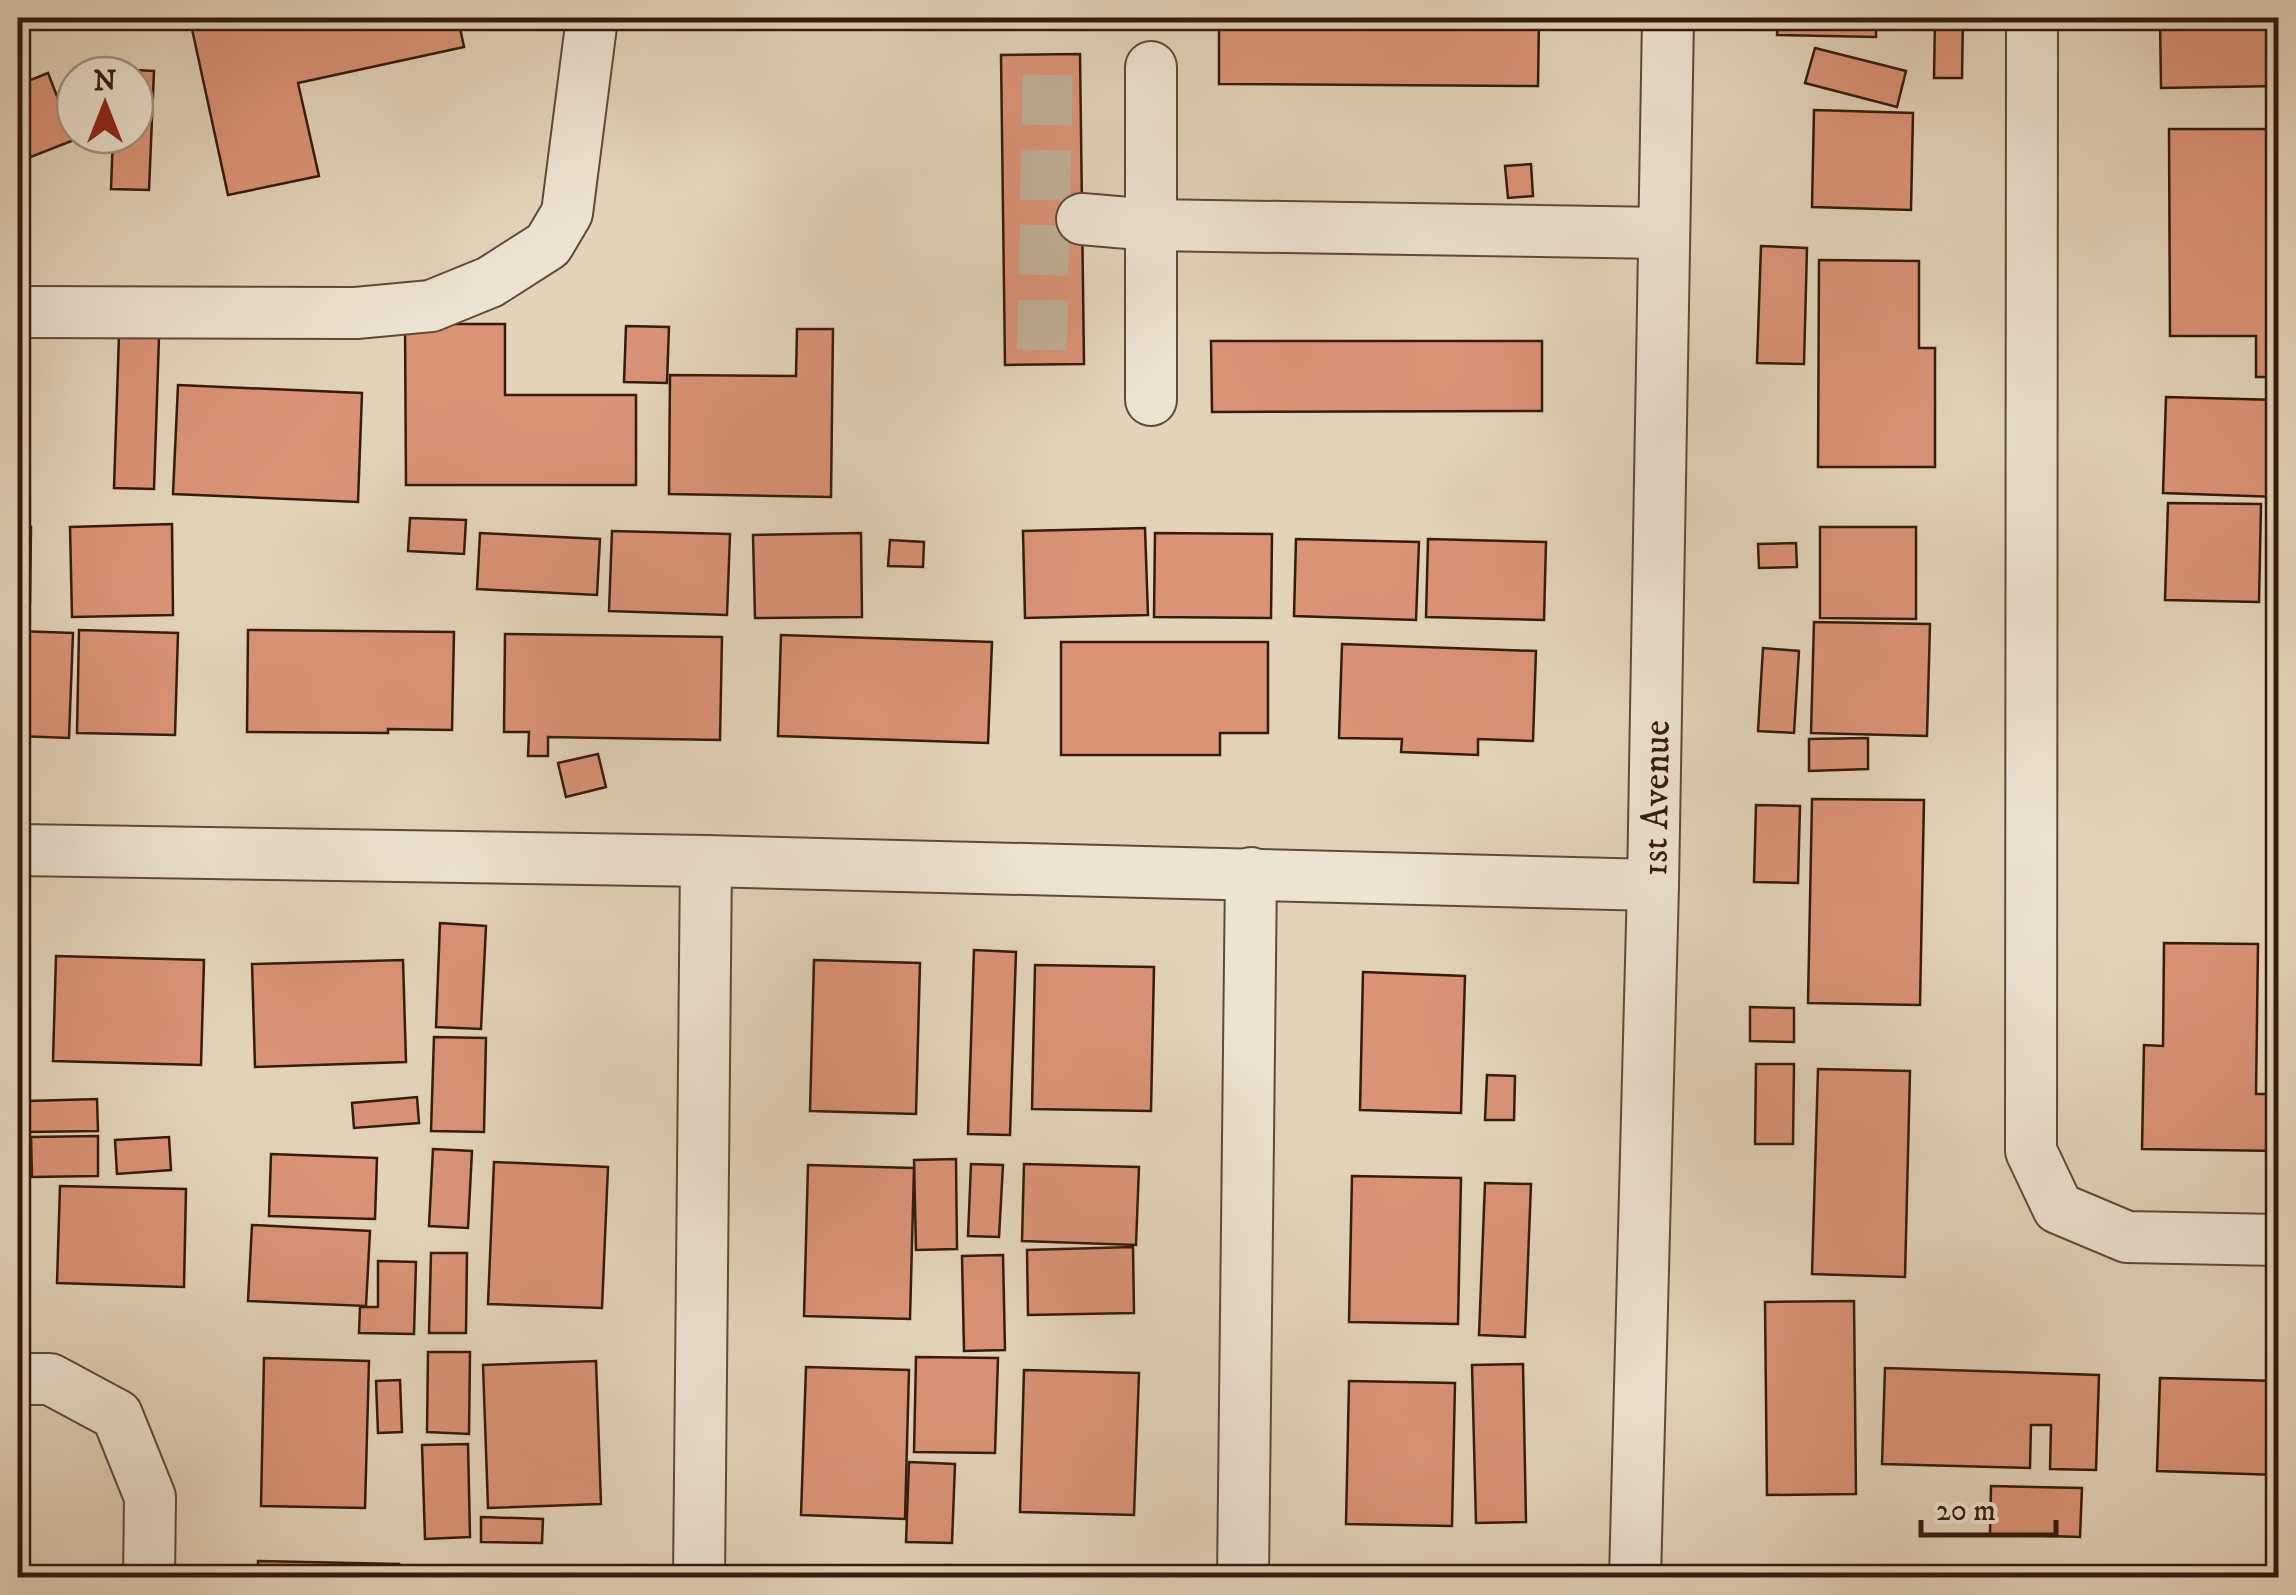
<svg xmlns="http://www.w3.org/2000/svg" width="2296" height="1595" viewBox="0 0 2296 1595" font-family="'IM FELL DW Pica',serif">
<style>
.building{fill:#db9376;stroke:#341b0e;stroke-width:2.5}
.lines{fill:none;stroke-linecap:round;stroke-linejoin:round}
.minor-tunnel{stroke:#c0af97;stroke-width:50;stroke-dasharray:50 25;stroke-linecap:butt}
.minor-casing{stroke:#604939;stroke-width:54}
.minor{stroke:#ede3d2;stroke-width:50}
.labels{text-anchor:middle;stroke-width:9;stroke-linejoin:round;paint-order:stroke}
.street-label{font-size:38px;fill:#341b0e;stroke:#ede3d2}
</style>
<rect width="100%" height="100%" fill="#e3d4b9"/>
<filter id="stains"><feTurbulence type="fractalNoise" baseFrequency=".002" numOctaves="4"/><feColorMatrix values="0 0 0 0 .2 0 0 0 0 .09 0 0 0 0 .02 0 0 0 .5 -.17"/></filter>
<radialGradient id="worn" r=".72"><stop offset=".6" stop-color="#630" stop-opacity="0"/><stop offset="1" stop-color="#630" stop-opacity=".3"/></radialGradient>
<g class="building">
<path d="M246,18H458L464,47L298,83L319,176L228,195L192,29Z"/>
<path d="M1219,18H1539L1538,86L1219,84Z"/>
<path d="M1778,18H1876V37L1777,35Z"/>
<path d="M1935,18H1963L1962,78H1934Z"/>
<path d="M2160,18H2278V86L2161,88Z"/>
<path d="M1815,48L1906,71L1897,107L1805,83Z"/>
<path d="M1080,54L1084,364L1005,365L1001,55Z"/>
<path d="M116,69L154,71L149,190L111,189L113,135H135V75H116Z"/>
<path d="M48,73L74,140L18,162V85Z"/>
<path d="M1814,110L1913,113L1911,210L1812,207Z"/>
<path d="M2169,129H2278V377H2256V336H2170Z"/>
<path d="M1531,164L1533,196L1508,198L1505,166Z"/>
<path d="M1761,246L1807,248L1804,364L1757,363Z"/>
<path d="M1819,260L1919,261V348H1935V467H1818Z"/>
<path d="M405,324H505V395H636V485H406Z"/>
<path d="M626,326L669,327L667,383L624,382Z"/>
<path d="M797,329H833L831,497L669,494L670,375L796,376Z"/>
<path d="M119,335L159,337L154,489L114,488Z"/>
<path d="M1211,341H1542V411L1212,412Z"/>
<path d="M178,385L362,393L358,502L173,494Z"/>
<path d="M2166,397L2278,400V497L2163,493Z"/>
<path d="M2168,503L2261,504L2259,602L2165,600Z"/>
<path d="M410,518L466,520L464,554L408,551Z"/>
<path d="M172,524L173,615L72,617L70,527Z"/>
<path d="M18,526L31,527L30,603H18Z"/>
<path d="M1820,527H1916V619L1820,618Z"/>
<path d="M1145,528L1148,615L1025,618L1023,531Z"/>
<path d="M612,531L730,534L727,615L609,611Z"/>
<path d="M480,533L600,539L597,595L477,589Z"/>
<path d="M861,533L862,617L755,618L753,535Z"/>
<path d="M1155,533L1272,534L1271,618L1154,617Z"/>
<path d="M1296,539L1419,542L1416,620L1294,616Z"/>
<path d="M1428,539L1546,542L1544,620L1426,617Z"/>
<path d="M890,540L924,542L923,567L888,566Z"/>
<path d="M1796,543L1797,567L1759,568L1758,544Z"/>
<path d="M1814,622L1930,624L1927,736L1811,733Z"/>
<path d="M79,630L178,633L175,735L77,733Z"/>
<path d="M248,630L454,632L452,730L388,729V733L247,732Z"/>
<path d="M18,631L73,633L69,738L18,736Z"/>
<path d="M505,634L722,637L720,740L548,737V756H528L529,732H504Z"/>
<path d="M781,635L992,642L988,743L778,736Z"/>
<path d="M1061,642H1268V733H1220V755H1061Z"/>
<path d="M1342,644L1536,651L1533,741L1478,739V755L1401,752L1402,739L1339,738Z"/>
<path d="M1763,648L1799,651L1794,733L1758,731Z"/>
<path d="M1868,738V769L1809,771V739Z"/>
<path d="M598,754L606,787L566,797L558,763Z"/>
<path d="M1812,799L1924,800L1920,1005L1808,1003Z"/>
<path d="M1756,805L1800,806L1798,883L1754,882Z"/>
<path d="M440,923L486,926L481,1029L436,1027Z"/>
<path d="M2164,943L2258,944L2256,1094H2278V1151L2142,1149L2144,1045L2163,1046Z"/>
<path d="M974,950L1016,952L1010,1135L968,1134Z"/>
<path d="M56,956L204,960L201,1065L53,1061Z"/>
<path d="M403,960L406,1062L255,1067L252,964Z"/>
<path d="M814,960L920,963L916,1114L810,1111Z"/>
<path d="M1035,965L1154,967L1151,1111L1032,1109Z"/>
<path d="M1363,972L1465,976L1461,1113L1360,1110Z"/>
<path d="M1750,1007L1794,1008V1042L1750,1041Z"/>
<path d="M434,1037L486,1038L484,1132L431,1131Z"/>
<path d="M1756,1064H1794L1793,1144H1755Z"/>
<path d="M1818,1069L1910,1071L1905,1277L1812,1274Z"/>
<path d="M1487,1075L1515,1076L1514,1120H1485Z"/>
<path d="M417,1097L419,1123L354,1128L352,1103Z"/>
<path d="M97,1099L98,1131L28,1132V1101Z"/>
<path d="M98,1136V1176L32,1177L31,1137Z"/>
<path d="M169,1137L171,1170L117,1174L115,1140Z"/>
<path d="M433,1149L472,1151L468,1228L429,1226Z"/>
<path d="M271,1154L377,1158L375,1219L269,1216Z"/>
<path d="M956,1159L957,1249L916,1250L914,1160Z"/>
<path d="M494,1162L608,1167L602,1308L488,1304Z"/>
<path d="M971,1164L1003,1165L999,1237L968,1236Z"/>
<path d="M1024,1164L1139,1167L1136,1245L1022,1241Z"/>
<path d="M808,1165L914,1168L910,1319L804,1316Z"/>
<path d="M1352,1176L1461,1178L1458,1324L1349,1322Z"/>
<path d="M1485,1183L1531,1184L1525,1337L1479,1335Z"/>
<path d="M60,1186L186,1189L184,1287L57,1283Z"/>
<path d="M252,1225L370,1231L366,1306L248,1301Z"/>
<path d="M1133,1247L1134,1313L1028,1315L1027,1250Z"/>
<path d="M431,1253H467L466,1333H429Z"/>
<path d="M1003,1255L1005,1350L964,1351L962,1256Z"/>
<path d="M378,1261L416,1262L414,1334L359,1333L360,1307H378Z"/>
<path d="M1854,1301L1856,1494L1767,1495L1765,1302Z"/>
<path d="M428,1352H470L469,1434L427,1432Z"/>
<path d="M916,1357L998,1358L995,1453L914,1452Z"/>
<path d="M264,1358L369,1361L365,1508L261,1506Z"/>
<path d="M596,1361L601,1504L488,1508L483,1365Z"/>
<path d="M1523,1364L1526,1522L1476,1523L1472,1365Z"/>
<path d="M806,1367L909,1370L905,1519L801,1515Z"/>
<path d="M1885,1368L2099,1375L2096,1470L2050,1469L2051,1425H2031L2030,1468L1882,1464Z"/>
<path d="M1024,1370L1139,1373L1134,1515L1020,1512Z"/>
<path d="M2160,1378L2278,1381V1475L2157,1471Z"/>
<path d="M400,1380L402,1432L378,1433L376,1381Z"/>
<path d="M1349,1381L1455,1383L1452,1526L1346,1524Z"/>
<path d="M468,1444L470,1537L425,1539L422,1445Z"/>
<path d="M909,1462L955,1464L952,1543L906,1542Z"/>
<path d="M1991,1486L2082,1488L2080,1537L1990,1534Z"/>
<path d="M481,1517L543,1519L542,1543L481,1542Z"/>
<path d="M258,1561L399,1564L398,1578H258Z"/>
<path d="M950,1565L951,1578H798V1569Z"/>
<path d="M587,1566V1578H479V1567Z"/>
<path d="M409,1572L464,1573L463,1578H409Z"/>
<path d="M1525,1574L1526,1578L1331,1576Z"/>
</g>
<g class="lines">
<path class="minor-tunnel" d="M1042,350L1048,61"/>
<defs>
<g id="minor">
<path d="M2032,18L2031,1151L2058,1208L2127,1237L2278,1240"/>
<path d="M1151,67V400"/>
<path d="M1082,219L1151,225L1664,233"/>
<path d="M18,312L356,313L431,306L490,282L548,245L567,213L592,18"/>
<path d="M18,850L706,861L1653,885"/>
<path d="M18,1379H50L117,1415L150,1497L149,1578"/>
<path d="M699,1578L706,861"/>
<path d="M1243,1578L1251,873"/>
<path id="s1" d="M1635,1578L1653,885L1668,18"/>
</g>
</defs>
<use href="#minor" class="minor-casing"/>
<use href="#minor" class="minor"/>
</g>
<g class="labels">
<g class="street-label">
<text dy="13" stroke="none"><textPath href="#s1" startOffset="780">1st Avenue</textPath></text>
</g>
</g>
<rect width="2296" height="1595" fill="none" stroke="#e3d4b9" stroke-width="60"/>
<rect x="20" y="20" width="2256" height="1555" fill="none" stroke="#341b0e" stroke-width="5"/>
<rect x="30" y="30" width="2236" height="1535" fill="none" stroke="#341b0e" stroke-width="2.5"/>
<g transform="translate(105 105)"><circle r="48" fill="#ede3d2" stroke="#a39384" stroke-width="2.5"/>
<path d="M0-8L18 38L0 25L-18 38Z" fill="#8f2418"/>
<text y="-15" font-size="28" font-weight="bold" text-anchor="middle" fill="#341b0e">N</text>
</g>
<path d="M1921 1520v15h135v-15" fill="none" stroke="#341b0e" stroke-width="5"/>
<text x="1936" y="1520" font-size="30" fill="#341b0e" stroke="#ede3d2" stroke-width="8" paint-order="stroke">20 m</text>
<rect width="100%" height="100%" filter="url(#stains)"/>
<rect width="100%" height="100%" fill="url(#worn)"/>
</svg>
